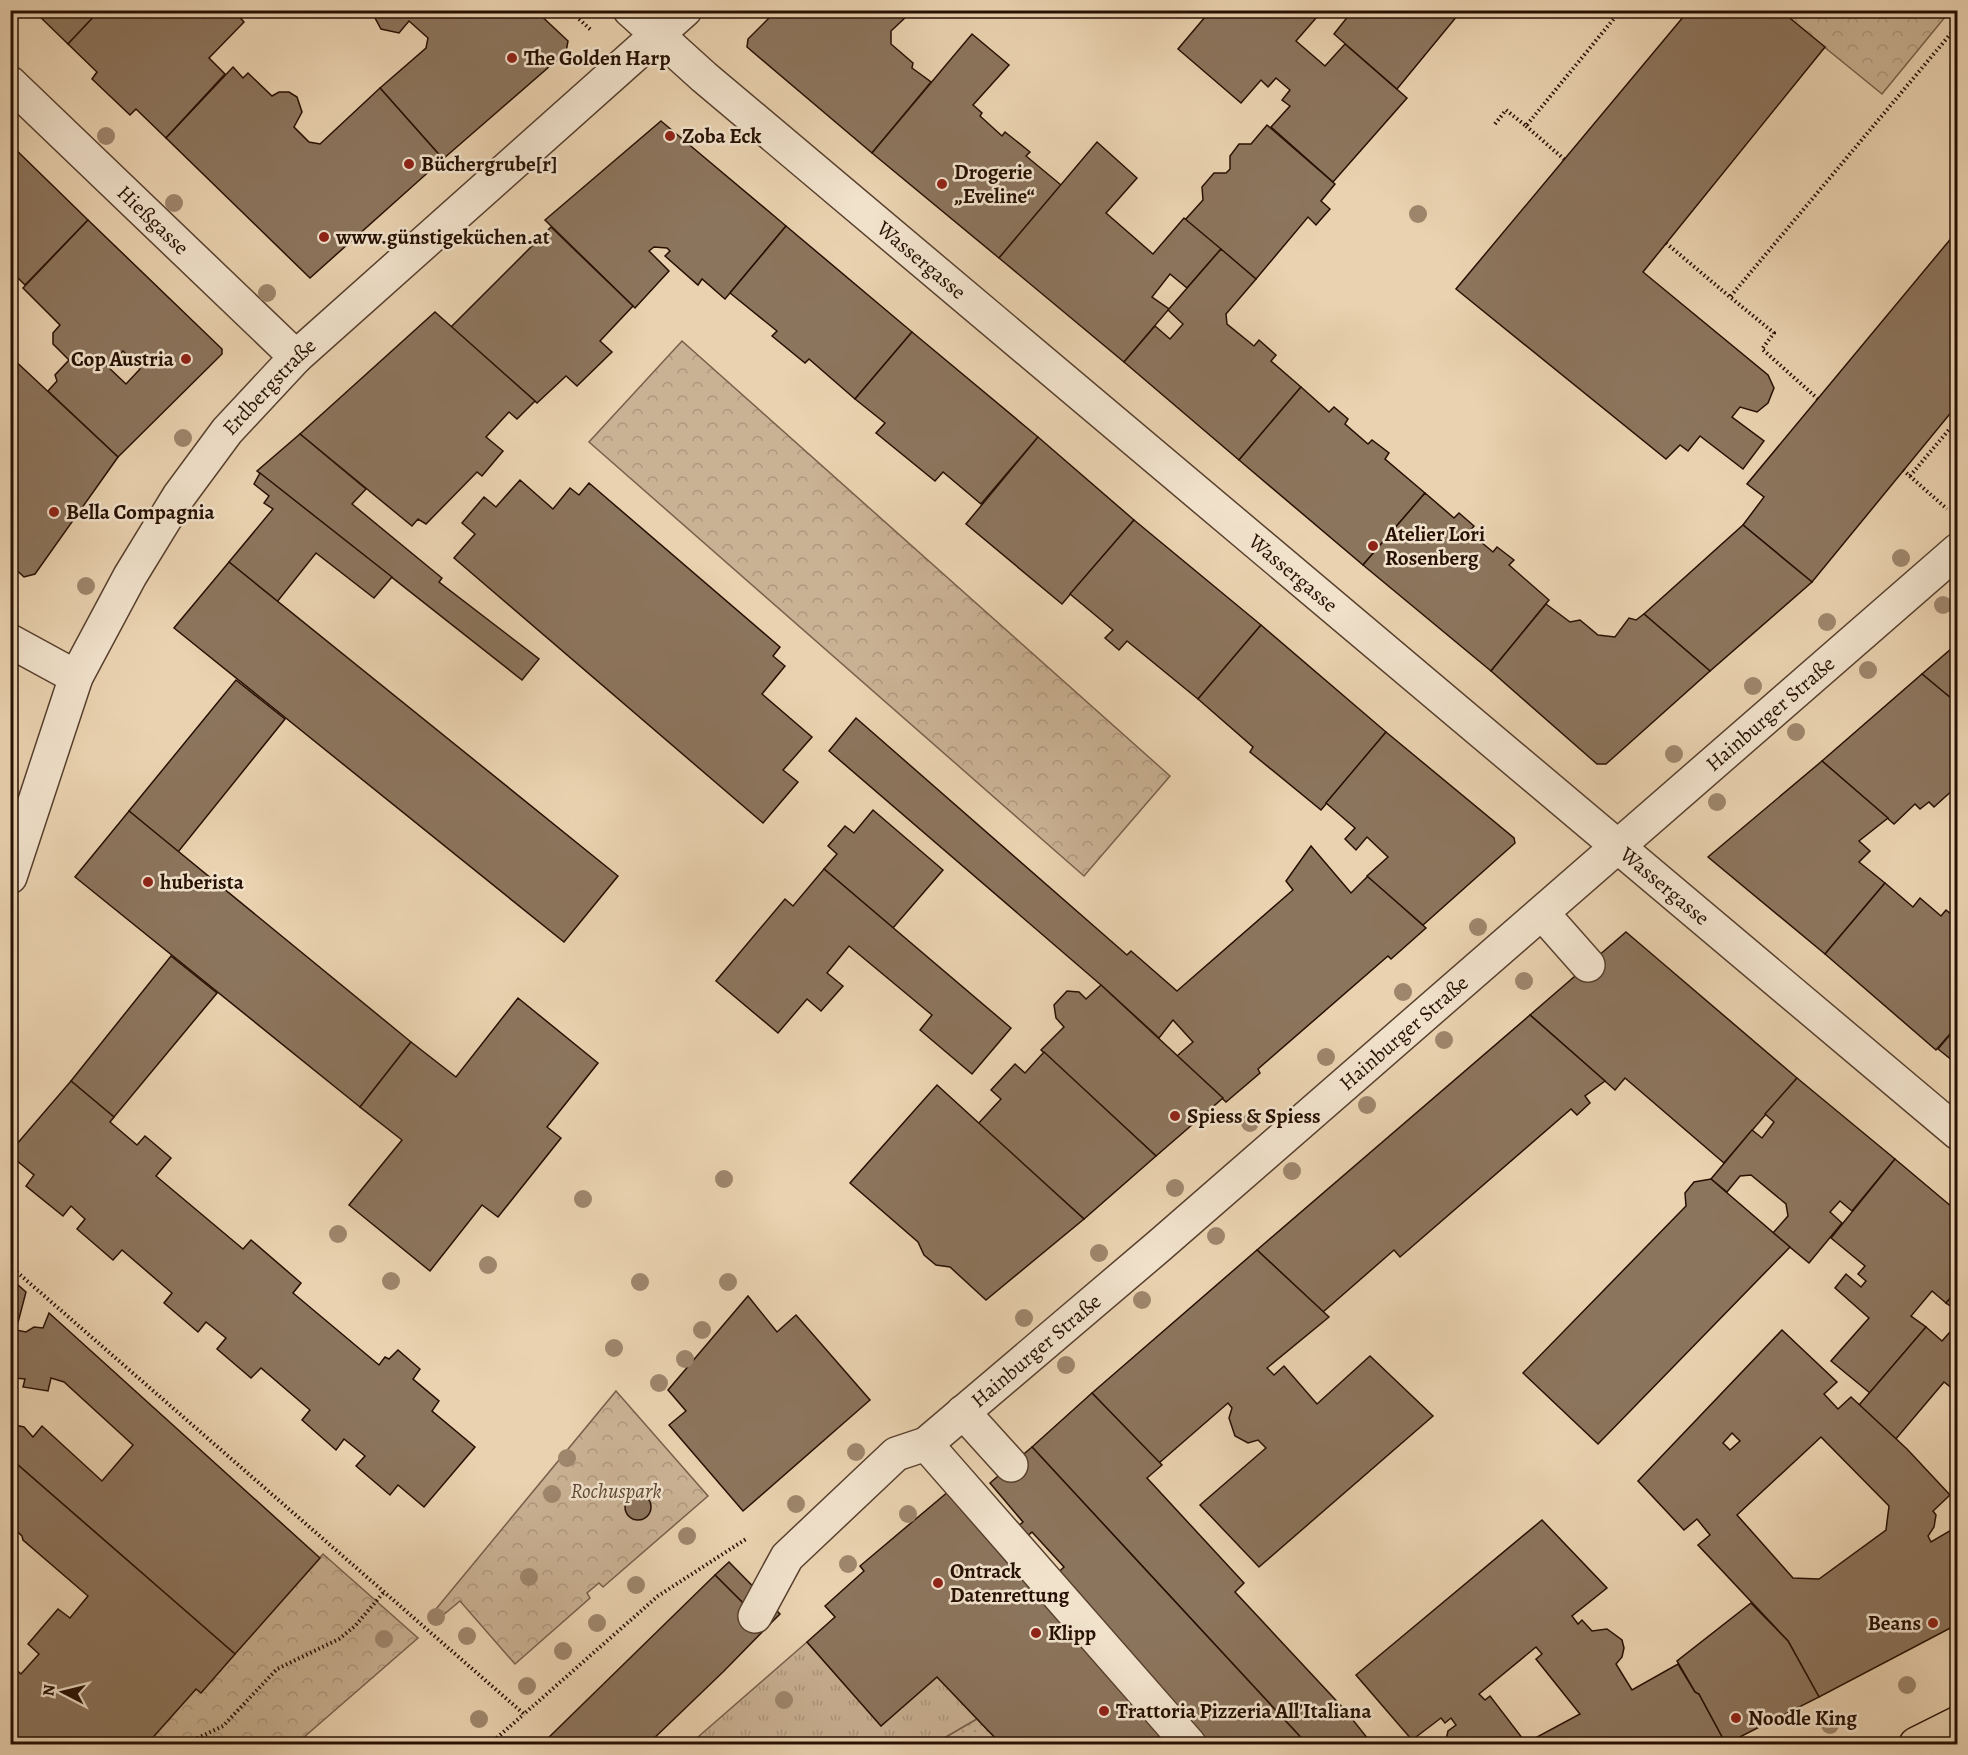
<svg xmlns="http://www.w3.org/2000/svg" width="1968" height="1755" viewBox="0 0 1968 1755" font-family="Alegreya,serif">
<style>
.grass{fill:url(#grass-tufts);stroke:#78604b;stroke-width:1.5}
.park{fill:url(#park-crowns);stroke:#78604b;stroke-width:1.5}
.garden{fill:url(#garden-dots);stroke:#78604b;stroke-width:1.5}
.building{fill:#8c755d;stroke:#271003;stroke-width:1.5;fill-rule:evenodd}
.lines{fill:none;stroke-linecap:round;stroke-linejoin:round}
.minor-casing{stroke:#58402e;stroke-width:36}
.major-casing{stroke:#271003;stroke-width:36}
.path{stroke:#271003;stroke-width:4;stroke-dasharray:1.5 3;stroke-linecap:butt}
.minor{stroke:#f1e2cc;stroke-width:33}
.major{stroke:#ead2b0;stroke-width:33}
.tree{fill:#9e866c}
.poi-dot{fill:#8f2418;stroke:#f1e2cc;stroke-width:2}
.labels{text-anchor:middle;stroke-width:5;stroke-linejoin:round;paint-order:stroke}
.poi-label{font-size:21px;font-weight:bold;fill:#271003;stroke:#f1e2cc;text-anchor:start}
.street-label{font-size:21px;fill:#271003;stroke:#f1e2cc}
.park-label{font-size:21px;font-style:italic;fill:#604835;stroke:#f1e2cc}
</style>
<defs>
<pattern id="grass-tufts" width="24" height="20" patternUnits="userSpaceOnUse" patternTransform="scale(1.5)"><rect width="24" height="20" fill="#c9b193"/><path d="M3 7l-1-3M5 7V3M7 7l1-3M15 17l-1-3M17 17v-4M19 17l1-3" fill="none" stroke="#ad977d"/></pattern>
<pattern id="park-crowns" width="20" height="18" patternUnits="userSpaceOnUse" patternTransform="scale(1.5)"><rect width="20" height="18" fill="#c9b193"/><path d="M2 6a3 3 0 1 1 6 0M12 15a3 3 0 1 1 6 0" fill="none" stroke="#ad977d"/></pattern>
<pattern id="garden-dots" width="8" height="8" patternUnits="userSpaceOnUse" patternTransform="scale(1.5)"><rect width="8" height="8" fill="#c9b193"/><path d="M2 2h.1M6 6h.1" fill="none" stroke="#ad977d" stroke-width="1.8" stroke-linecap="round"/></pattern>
</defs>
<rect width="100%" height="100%" fill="#ead2b0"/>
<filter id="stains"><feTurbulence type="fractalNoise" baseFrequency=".00333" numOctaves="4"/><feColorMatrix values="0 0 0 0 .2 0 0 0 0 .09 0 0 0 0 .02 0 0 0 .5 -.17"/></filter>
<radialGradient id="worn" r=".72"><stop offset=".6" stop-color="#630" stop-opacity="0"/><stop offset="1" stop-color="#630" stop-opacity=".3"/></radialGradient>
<path class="grass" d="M807,1642L881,1726L937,1677L977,1719L934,1744H690Z"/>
<g class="park">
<path d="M1780,11H1950L1882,94Z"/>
<path d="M682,341L1170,776L1084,876L589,442Z"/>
<path d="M616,1391L708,1496L603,1587L599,1583L587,1593L590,1598L515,1664L460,1601L442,1616L436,1609Z"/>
<path d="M323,1554L418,1638L296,1744H147L196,1689L201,1692Z"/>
</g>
<path class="garden" d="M977,1719L1001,1744H934Z"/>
<g class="building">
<path d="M33,10H100L68,44Z"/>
<path d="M100,10H195L203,18L210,10H233L244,22L209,58L225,74L166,138L136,109L130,115L92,79L97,72L68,44Z"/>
<path d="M375,10H535L568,41L566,52L443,159L380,88L426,48L428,38L409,21L399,33L381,29L374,16Z"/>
<path d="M777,10H907L908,15L891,31V44L913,63L912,68L931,82L872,153L747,47L748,39Z"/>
<path d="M1211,10H1307L1316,18L1296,41L1325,66L1345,44L1407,98L1333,182L1271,127L1290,106L1282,100L1290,90L1276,78L1268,87L1261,80L1241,103L1178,49Z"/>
<path d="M1353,10H1462L1397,89L1334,34Z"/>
<path d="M1689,10H1780L1825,47L1643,272L1768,375L1774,388L1768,403L1757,412L1740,407L1732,417L1764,441L1743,469L1700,436L1688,451L1680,445L1666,459L1456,289Z"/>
<path d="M972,34L1009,65L973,105L982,113L980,116L1002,136L1005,132L1030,152L1026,156L1061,185L999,258L872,153Z"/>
<path d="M233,67L243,78L248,73L272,96L279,92H289L297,97L302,112L294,127L309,142L320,144L380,88L443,159L310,278L166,138Z"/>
<path d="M661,121L786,226L725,299L702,279L698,285L665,256L670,251L667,248L654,247L649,251L669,271L635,308L545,220Z"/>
<path d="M1267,125L1335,184L1321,201L1330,209L1316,225L1308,217L1256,279L1185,220L1203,200L1202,187L1214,173H1226L1230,169V156L1239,144H1251Z"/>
<path d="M1097,142L1137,178L1106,213L1153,254L1184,218L1221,249L1187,288L1170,274L1152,297L1169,309L1124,362L999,258Z"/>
<path d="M10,144L88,220L25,285L10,270Z"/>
<path d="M88,220L222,349V354L118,457L48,391L57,381L55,375L69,360L53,344V333L60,325L23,288ZM123,351L140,369L126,384L107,366Z"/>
<path d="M786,226L912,332L855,399L809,359L805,363L772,336L777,331L730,293Z"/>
<path d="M551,227L633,306L600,341L612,352L577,386L566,376L537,403L451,327Z"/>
<path d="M1958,230V404L1812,582L1743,525L1764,497L1747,484Z"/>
<path d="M1221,249L1256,279L1226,314L1227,324L1254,346L1259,340L1276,355L1271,361L1301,387L1239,460L1124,362L1155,326L1170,339L1183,324L1168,310Z"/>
<path d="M435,312L535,401L517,419L509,412L486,437L503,451L482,476L477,472L426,524L418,519L412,526L300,434Z"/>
<path d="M912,332L1038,437L981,504L943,472L935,481L876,433L885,423L855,399Z"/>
<path d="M10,356L118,457L35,574L24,577L10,564Z"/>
<path d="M1301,387L1329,412L1334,407L1348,419L1345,424L1368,444L1372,440L1389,453L1385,459L1425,493L1363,565L1239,460Z"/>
<path d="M300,434L366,489L352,504L442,578L439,582L539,659L522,680L257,471Z"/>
<path d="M1038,437L1134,520L1062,604L966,524Z"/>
<path d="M260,473L392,577L374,598L316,553L277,602L229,562L273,509L264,503L269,496L254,484Z"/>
<path d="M520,480L553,509L570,488L579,495L589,483L780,647L773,656L785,666L762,694L812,737L783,770L798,782L763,823L454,558L475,534L462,523L484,497L496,507Z"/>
<path d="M1425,493L1454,518L1459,513L1474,526L1469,532L1493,552L1497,547L1514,560L1509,565L1549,600L1491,671L1363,565Z"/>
<path d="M1134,520L1261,625L1198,699L1127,641L1119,650L1105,638L1113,630L1070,594Z"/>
<path d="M1743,525L1812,582L1710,671L1644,614Z"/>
<path d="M229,562L618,876L564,942L174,628Z"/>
<path d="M1546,604L1570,622L1580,620L1598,635L1615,637L1629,618L1636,620L1644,614L1710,671L1606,764H1597L1491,671Z"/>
<path d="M1261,625L1386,732L1321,810L1250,752L1253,747L1198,699Z"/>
<path d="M1958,643V704L1922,674Z"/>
<path d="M1922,674L1958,704V768L1953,772L1957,777L1951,783L1955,788L1934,807L1929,802L1920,809L1915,804L1894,824L1822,761Z"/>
<path d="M236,680L285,719L178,852L129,811Z"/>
<path d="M856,718L1127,955L1131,951L1177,991L1293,890L1286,881L1311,846L1351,893L1368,876L1426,928L1391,959L1388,956L1258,1069L1260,1073L1226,1102L1177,1056L1193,1042L1173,1020L1159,1038L1101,985L829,751Z"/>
<path d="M1386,732L1514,838L1515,843L1423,925L1367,876L1388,857L1367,837L1356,850L1345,839L1355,828L1326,803Z"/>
<path d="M1822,761L1888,818L1859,841L1870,851L1859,862L1885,883L1825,954L1708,857Z"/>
<path d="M873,810L943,870L893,928L824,869L837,854L828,846L845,826L854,833Z"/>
<path d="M129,811L411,1042L360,1107L75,877Z"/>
<path d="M824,869L1011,1028L972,1074L920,1030L932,1015L849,946L827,973L843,986L821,1011L807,999L778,1033L716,981L785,899L793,906Z"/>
<path d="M1885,883L1913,907L1920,898L1941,916L1946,910L1958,920L1953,926L1958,930V1025L1936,1050L1825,954Z"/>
<path d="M1626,932L1797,1078L1724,1163L1625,1078L1615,1090L1530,1015Z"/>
<path d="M171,956L217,993L114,1117L71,1081Z"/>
<path d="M1101,985L1223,1098L1156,1156L1041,1050L1064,1027L1056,1018L1054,1005L1067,991L1079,992L1086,999Z"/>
<path d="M518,998L598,1063L547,1127L561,1138L498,1217L482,1205L430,1271L349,1205L402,1140L360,1107L411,1042L456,1077Z"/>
<path d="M1530,1015L1605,1081L1585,1096L1590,1103L1577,1115L1571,1109L1400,1257L1394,1250L1323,1312L1257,1250Z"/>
<path d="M1958,1025V1065L1938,1049Z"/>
<path d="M1044,1052L1156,1156L1084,1219L978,1124L1001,1099L991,1090L1015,1064L1025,1073Z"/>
<path d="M1797,1078L1895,1159L1852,1211L1840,1201L1830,1212L1842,1223L1809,1263L1773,1233L1788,1216L1786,1204L1751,1175L1740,1176L1727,1192L1711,1179L1752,1130L1762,1138L1774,1122L1765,1114Z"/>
<path d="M71,1081L114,1117L110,1122L137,1145L145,1136L171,1158L156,1176L243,1249L251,1240L301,1283L293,1293L379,1365L385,1357L389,1359L398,1350L420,1369L413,1379L439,1401L432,1411L475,1447L424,1507L398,1485L390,1495L356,1466L365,1456L344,1439L336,1450L302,1420L310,1410L261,1368L251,1378L217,1349L226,1338L206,1322L198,1332L164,1303L172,1293L122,1250L113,1260L77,1229L85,1219L71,1206L63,1216L26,1186L34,1175L10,1155V1152Z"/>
<path d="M937,1085L1084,1219L986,1300L950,1267L936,1265L924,1255L918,1242L850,1183Z"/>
<path d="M1895,1159L1958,1212V1289L1946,1303L1932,1291L1911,1316L1926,1327L1870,1393L1831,1361L1869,1318L1835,1288L1846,1274L1861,1287L1866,1281L1858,1274L1865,1266L1831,1238Z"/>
<path d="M1711,1179L1790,1247L1598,1444L1523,1373L1686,1206L1685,1193L1694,1182Z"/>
<path d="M1257,1250L1329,1317L1267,1368L1274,1375L1284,1366L1317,1404L1370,1356L1433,1416L1259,1567L1200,1505L1266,1448L1258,1440L1248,1443L1235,1436L1229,1418L1232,1408L1228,1403L1159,1463L1092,1393Z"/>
<path d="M10,1278L26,1292L16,1330L26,1332L34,1327L43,1328L49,1313L320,1558L235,1654L10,1458V1424L24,1427L33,1437L42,1426L102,1481L133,1445L64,1382L51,1378L48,1391L23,1387L25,1379L15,1378L10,1393Z"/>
<path d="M1958,1289V1311L1946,1303Z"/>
<path d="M748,1296L777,1332L796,1315L870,1400L743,1511L669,1425L686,1411L668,1390Z"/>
<path d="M1958,1323V1393L1944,1382L1895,1440L1859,1405L1926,1327L1942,1341Z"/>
<path d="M1782,1330L1837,1382L1824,1394L1838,1409L1851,1397L1907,1449L1950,1495L1933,1511L1936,1515L1934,1527L1928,1536L1931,1542L1958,1526V1624L1819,1697L1788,1641L1698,1545L1710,1535L1697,1519L1684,1530L1638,1481ZM1732,1433L1740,1441L1730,1450L1723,1443ZM1821,1437L1889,1506L1886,1530L1819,1579L1793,1578L1737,1515Z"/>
<path d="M1092,1393L1162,1465L1147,1478L1244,1583L1235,1592L1345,1710L1372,1744L1381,1738L1386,1744H1307L1032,1447Z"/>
<path d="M1032,1447L1307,1744H1188L1048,1582L1064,1567L1032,1532L1005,1556L996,1545L1023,1522L990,1483Z"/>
<path d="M10,1458L235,1654L201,1693L196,1689L147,1744H18L10,1738V1664L21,1674L39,1654L28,1644L58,1609L70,1618L88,1596L23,1540L22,1536L10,1525Z"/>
<path d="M949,1491L1167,1744H1001L937,1677L881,1726L807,1642L835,1617L825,1606L864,1571L860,1566Z"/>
<circle cx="638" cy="1507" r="13"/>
<path d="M1542,1520L1607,1588L1572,1616L1578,1624L1582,1620L1592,1631L1607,1629L1622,1640L1624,1648L1622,1657L1616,1664L1632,1690L1678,1664L1695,1692L1699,1694L1726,1744H1445L1448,1731L1456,1725L1451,1718L1445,1723L1441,1718L1412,1740L1356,1675ZM1536,1647L1542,1654L1536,1659L1580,1714L1526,1743L1490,1696L1485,1700L1479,1694Z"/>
<path d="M729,1562L780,1614L767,1627L715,1575Z"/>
<path d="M715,1575L767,1627L724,1671L648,1744H542Z"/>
<path d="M1751,1603L1788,1641L1819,1697L1726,1744L1699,1694L1695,1692L1677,1661Z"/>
</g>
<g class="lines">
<defs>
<g id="minor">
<path id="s1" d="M630,10L704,77L1958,1133"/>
<path id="s2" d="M10,83L296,357"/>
<path d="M10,641L76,677"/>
<path id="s3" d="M10,877L76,677L130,576L179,496L227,431L296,357L685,10"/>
<path d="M1542,913L1588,965"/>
<path d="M963,1412L1011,1465"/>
<path d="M926,1444L1189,1744"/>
<path id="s4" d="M755,1616L787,1557L896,1454L926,1444L1159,1246L1958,550"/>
</g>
<path id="major" d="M1916,1744L1958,1723"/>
</defs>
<use href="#minor" class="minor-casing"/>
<use href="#major" class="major-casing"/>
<g class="path">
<path d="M569,10L591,30"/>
<path d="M1495,124L1506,110L1526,126L1621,10"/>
<path d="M1526,126L1565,160"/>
<path d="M1666,243L1730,297"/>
<path d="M1818,399L1762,349L1774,333L1730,297L1958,25"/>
<path d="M1956,405L1958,407"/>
<path d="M1903,470L1947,509"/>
<path d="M1910,476L1958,419"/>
<path d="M10,1266L524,1714L658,1596L746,1539"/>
<path d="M185,1744L223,1726L277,1669L339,1639L355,1626L384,1592"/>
<path d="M490,1744L524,1714"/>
</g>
<use href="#minor" class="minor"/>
<use href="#major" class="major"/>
</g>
<g class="tree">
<circle cx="106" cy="136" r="9"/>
<circle cx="174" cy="203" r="9"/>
<circle cx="1418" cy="214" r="9"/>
<circle cx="267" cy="293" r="9"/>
<circle cx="183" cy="438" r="9"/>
<circle cx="1901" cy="558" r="9"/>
<circle cx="86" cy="586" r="9"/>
<circle cx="1943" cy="605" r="9"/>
<circle cx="1827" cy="622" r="9"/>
<circle cx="1868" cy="670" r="9"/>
<circle cx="1753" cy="686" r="9"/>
<circle cx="1796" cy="732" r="9"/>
<circle cx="1674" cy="754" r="9"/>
<circle cx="1717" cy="802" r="9"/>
<circle cx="1478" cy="927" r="9"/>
<circle cx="1524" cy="981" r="9"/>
<circle cx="1403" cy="992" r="9"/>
<circle cx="1444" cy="1040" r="9"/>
<circle cx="1326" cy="1057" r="9"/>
<circle cx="1367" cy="1105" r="9"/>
<circle cx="1250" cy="1123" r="9"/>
<circle cx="1292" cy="1171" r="9"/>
<circle cx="724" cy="1179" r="9"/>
<circle cx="1175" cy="1188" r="9"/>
<circle cx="583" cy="1199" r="9"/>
<circle cx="338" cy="1234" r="9"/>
<circle cx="1216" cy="1236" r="9"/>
<circle cx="1099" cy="1253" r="9"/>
<circle cx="488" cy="1265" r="9"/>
<circle cx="391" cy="1281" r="9"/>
<circle cx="640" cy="1282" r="9"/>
<circle cx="728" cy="1282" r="9"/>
<circle cx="1142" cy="1300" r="9"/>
<circle cx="1024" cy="1318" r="9"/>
<circle cx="702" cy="1330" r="9"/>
<circle cx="614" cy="1348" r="9"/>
<circle cx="685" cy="1359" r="9"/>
<circle cx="1066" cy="1365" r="9"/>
<circle cx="659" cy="1383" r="9"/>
<circle cx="856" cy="1452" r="9"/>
<circle cx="567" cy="1458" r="9"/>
<circle cx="552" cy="1494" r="9"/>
<circle cx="796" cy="1504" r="9"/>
<circle cx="908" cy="1514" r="9"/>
<circle cx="687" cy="1536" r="9"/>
<circle cx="848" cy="1564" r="9"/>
<circle cx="529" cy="1577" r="9"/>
<circle cx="636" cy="1585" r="9"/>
<circle cx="436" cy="1617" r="9"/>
<circle cx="597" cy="1623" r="9"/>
<circle cx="467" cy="1636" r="9"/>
<circle cx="384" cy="1639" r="9"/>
<circle cx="563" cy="1651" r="9"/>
<circle cx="1907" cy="1685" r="9"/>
<circle cx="527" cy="1686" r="9"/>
<circle cx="784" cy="1700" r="9"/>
<circle cx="479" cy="1719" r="9"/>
<circle cx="1830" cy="1725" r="9"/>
</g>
<g class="poi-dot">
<circle cx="512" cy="58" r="6"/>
<circle cx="670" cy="136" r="6"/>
<circle cx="409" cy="164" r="6"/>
<circle cx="942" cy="184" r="6"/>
<circle cx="324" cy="237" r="6"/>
<circle cx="186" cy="359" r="6"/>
<circle cx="54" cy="512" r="6"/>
<circle cx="1373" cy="546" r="6"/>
<circle cx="148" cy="882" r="6"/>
<circle cx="1175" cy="1116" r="6"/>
<circle cx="938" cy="1583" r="6"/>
<circle cx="1933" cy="1623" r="6"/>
<circle cx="1036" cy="1633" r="6"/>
<circle cx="1104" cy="1711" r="6"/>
<circle cx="1736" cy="1718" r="6"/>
</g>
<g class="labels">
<g class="poi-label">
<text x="524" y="65">The Golden Harp</text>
<text x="682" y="143">Zoba Eck</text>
<text x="421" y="171">Büchergrube[r]</text>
<text x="954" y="179">Drogerie<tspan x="954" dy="24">„Eveline“</tspan></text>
<text x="336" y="244">www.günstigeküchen.at</text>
<text x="174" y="366" text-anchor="end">Cop Austria</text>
<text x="66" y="519">Bella Compagnia</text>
<text x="1385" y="541">Atelier Lori<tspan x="1385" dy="24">Rosenberg</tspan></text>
<text x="160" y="889">huberista</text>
<text x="1187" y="1123">Spiess &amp; Spiess</text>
<text x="950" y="1578">Ontrack<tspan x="950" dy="24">Datenrettung</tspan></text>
<text x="1921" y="1630" text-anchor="end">Beans</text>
<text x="1048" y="1640">Klipp</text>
<text x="1116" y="1718">Trattoria Pizzeria All'Italiana</text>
<text x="1748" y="1725">Noodle King</text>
</g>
<g class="street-label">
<text dy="7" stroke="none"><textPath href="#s2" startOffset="198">Hießgasse</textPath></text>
<text dy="7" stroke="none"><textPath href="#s1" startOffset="384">Wassergasse</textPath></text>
<text dy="7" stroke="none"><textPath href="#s3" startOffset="561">Erdbergstraße</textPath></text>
<text dy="7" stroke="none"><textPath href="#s1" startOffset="870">Wassergasse</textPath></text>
<text dy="7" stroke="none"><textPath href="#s4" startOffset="1365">Hainburger Straße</textPath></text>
<text dy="7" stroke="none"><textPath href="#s1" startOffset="1356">Wassergasse</textPath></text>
<text dy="7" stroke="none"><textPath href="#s4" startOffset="879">Hainburger Straße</textPath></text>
<text dy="7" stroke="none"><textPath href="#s4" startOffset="393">Hainburger Straße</textPath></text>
</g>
<g class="park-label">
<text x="616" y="1498">Rochuspark</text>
</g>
</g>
<rect width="1968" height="1755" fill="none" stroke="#ead2b0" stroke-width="36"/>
<rect x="12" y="12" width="1944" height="1731" fill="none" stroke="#271003" stroke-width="3"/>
<rect x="18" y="18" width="1932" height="1719" fill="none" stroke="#271003" stroke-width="1.5"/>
<g transform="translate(63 1692) rotate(277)" stroke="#f1e2cc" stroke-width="4.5" paint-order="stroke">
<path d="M0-4.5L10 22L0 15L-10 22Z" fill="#271003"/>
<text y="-9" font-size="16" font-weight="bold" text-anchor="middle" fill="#271003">N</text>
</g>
<rect width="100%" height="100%" filter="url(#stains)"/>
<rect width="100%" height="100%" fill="url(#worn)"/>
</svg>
